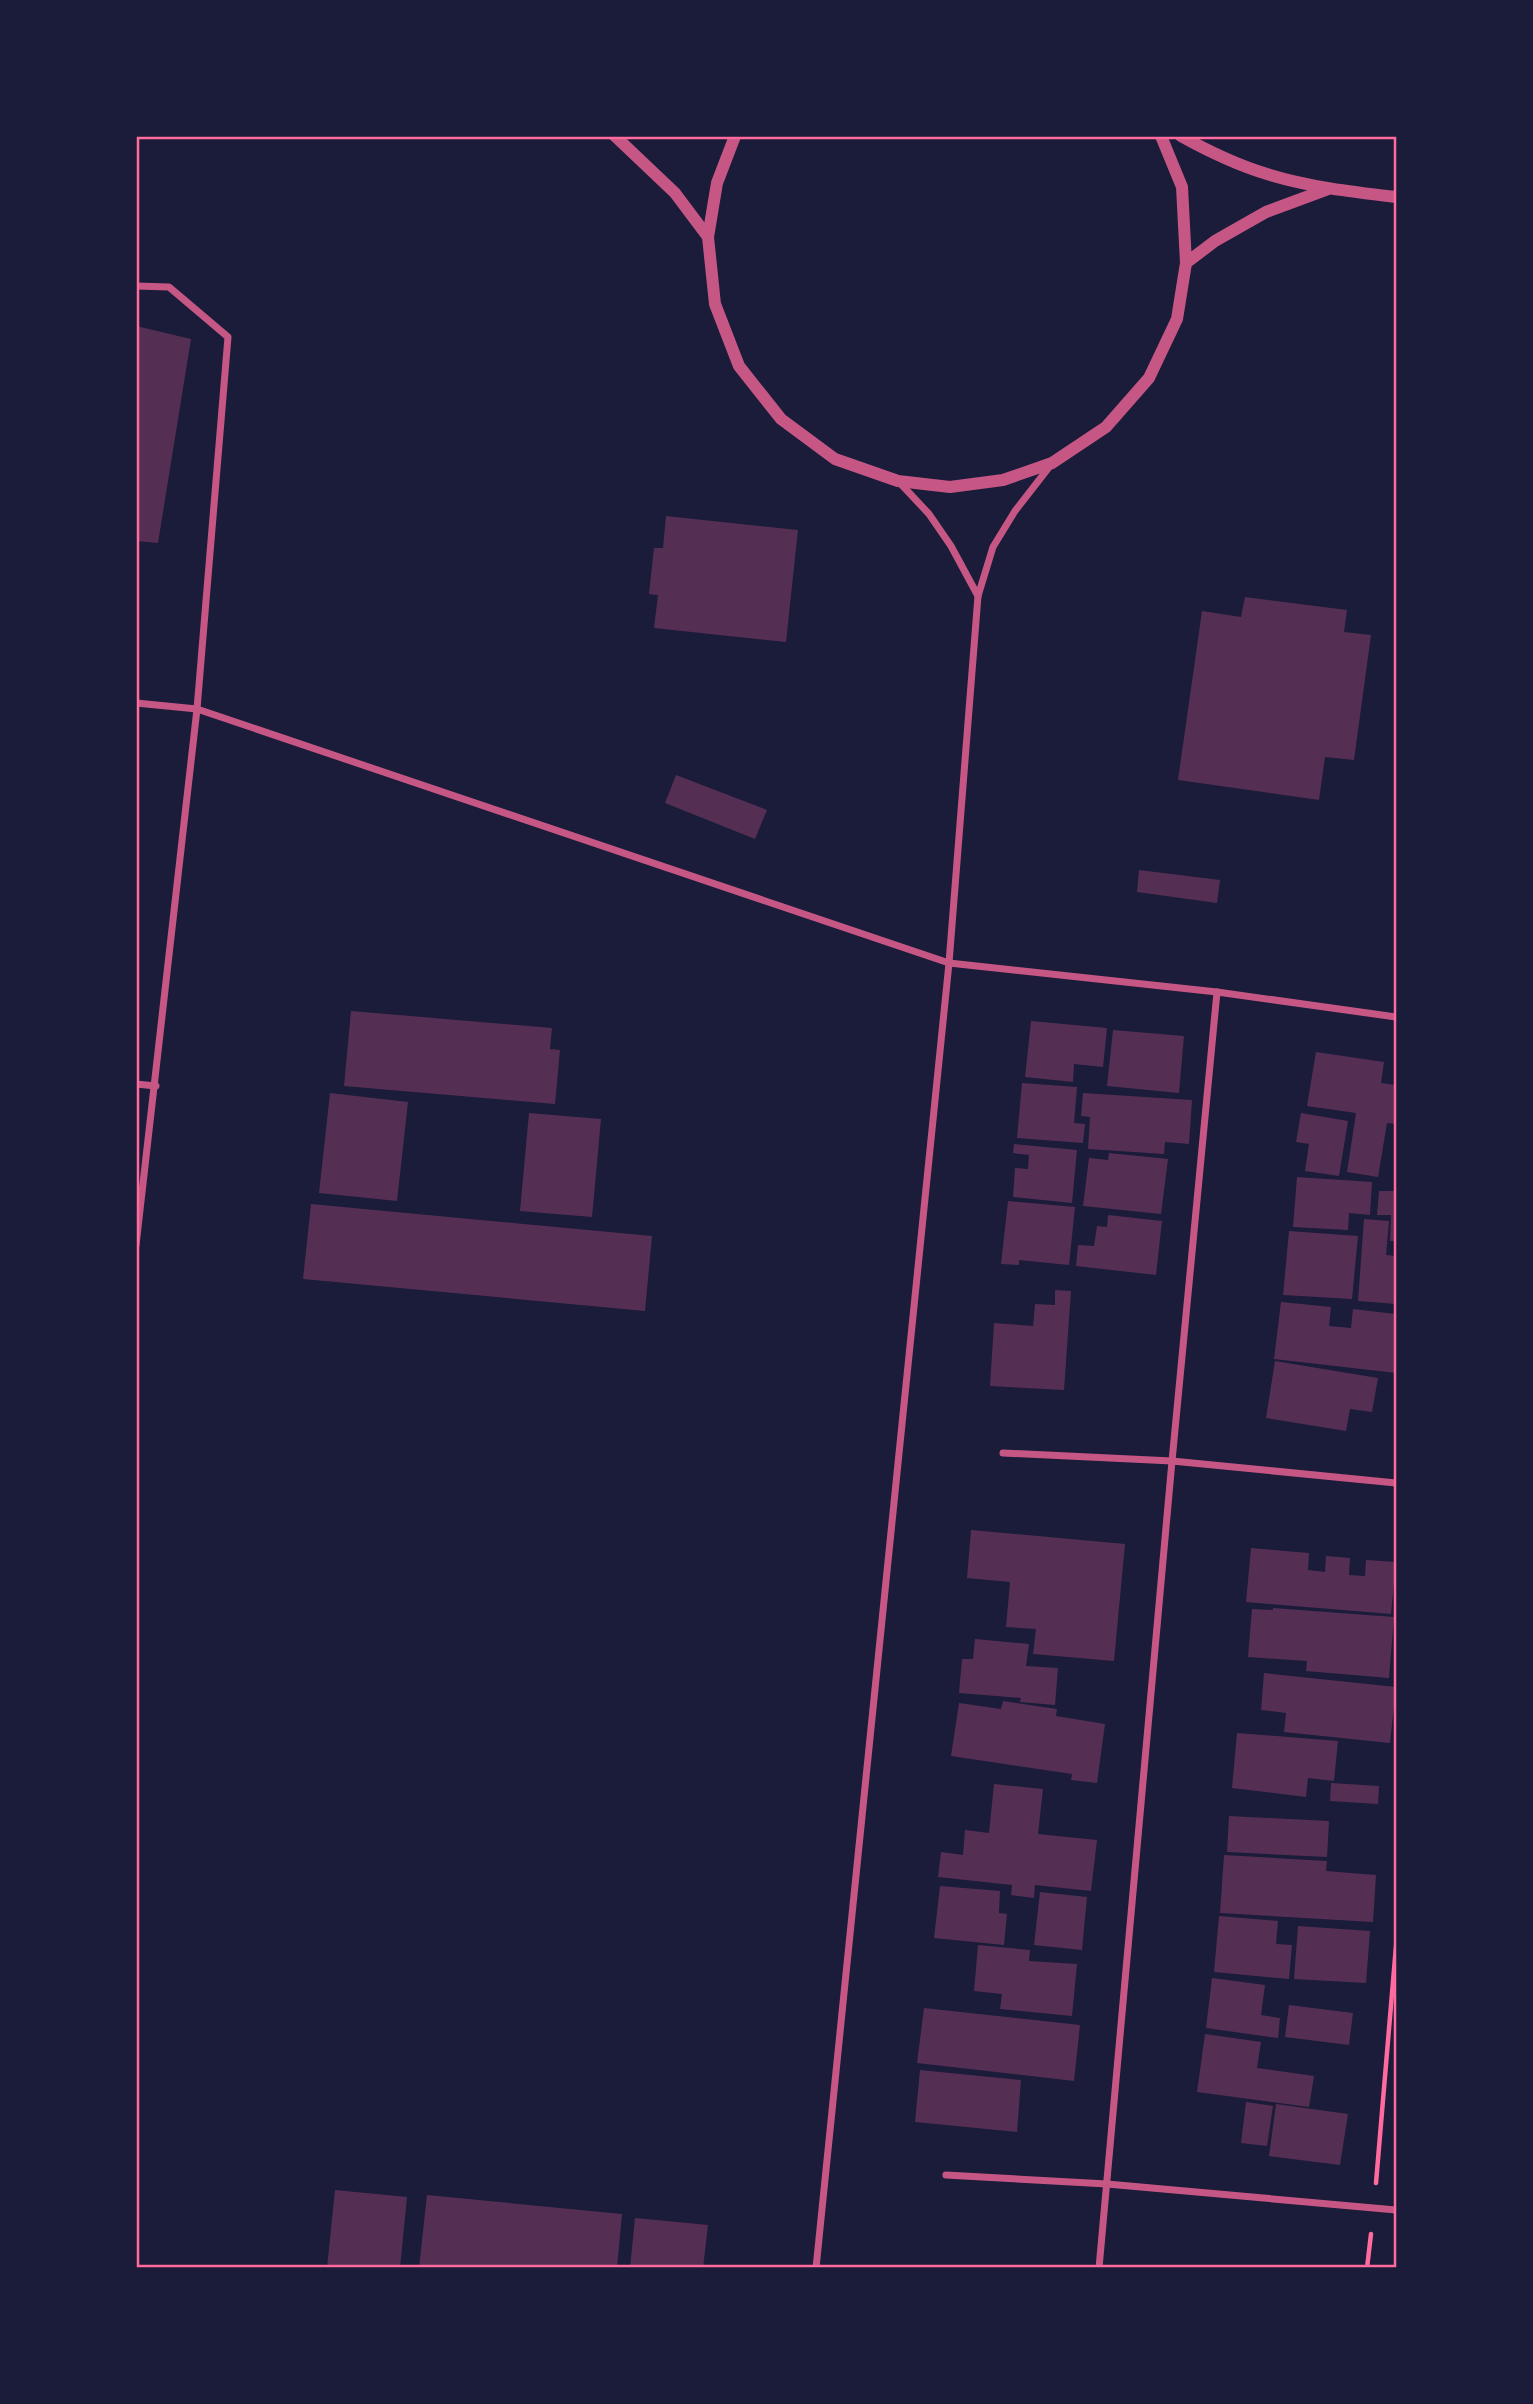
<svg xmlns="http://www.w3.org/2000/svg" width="1533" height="2404" viewBox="0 0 1533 2404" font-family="Arial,sans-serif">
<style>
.building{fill:#542f53}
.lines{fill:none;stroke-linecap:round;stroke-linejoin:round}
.path{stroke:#ff6b9d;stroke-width:4.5}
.minor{stroke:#c65784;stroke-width:7}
.tertiary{stroke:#c65784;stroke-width:12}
.neatline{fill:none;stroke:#ff6b9d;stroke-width:2.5}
</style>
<rect width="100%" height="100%" fill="#1b1b3a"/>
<g class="building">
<path d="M136,326L191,339L158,543L136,541Z"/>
<path d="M666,516L798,530L786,642L654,628L658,595L649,594L654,548H663Z"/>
<path d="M1245,597L1347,610L1344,632L1371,635L1354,760L1325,757L1319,800L1178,780L1202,611L1241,617Z"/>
<path d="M676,775L767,810L755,839L665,803Z"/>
<path d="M1139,870L1220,880L1217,903L1137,892Z"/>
<path d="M351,1011L552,1028L550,1049L560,1050L555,1104L344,1086Z"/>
<path d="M1031,1021L1107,1028L1103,1067L1074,1064L1073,1082L1025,1077Z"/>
<path d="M1113,1030L1184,1036L1179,1093L1107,1086Z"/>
<path d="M1316,1052L1384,1062L1381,1083L1396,1085V1124L1387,1123L1378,1177L1347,1172L1356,1113L1307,1106Z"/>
<path d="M1022,1083L1077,1087L1074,1123L1085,1124L1083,1143L1017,1138Z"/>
<path d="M330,1093L408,1102L397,1201L319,1193Z"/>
<path d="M1083,1093L1192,1100L1189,1144L1165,1142L1164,1154L1088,1149L1090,1117L1081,1116Z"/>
<path d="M529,1113L601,1119L592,1217L520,1211Z"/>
<path d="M1301,1113L1348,1121L1339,1176L1305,1171L1309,1144L1296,1142Z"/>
<path d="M1014,1144L1077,1150L1072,1203L1013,1197L1015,1168L1028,1169L1029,1155L1013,1153Z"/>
<path d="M1109,1153L1168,1159L1161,1214L1083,1206L1089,1158L1108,1160Z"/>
<path d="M1297,1177L1372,1182L1370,1215L1349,1213L1348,1230L1293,1227Z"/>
<path d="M1379,1191H1396V1241H1390L1391,1215H1377Z"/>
<path d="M1008,1201L1075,1207L1069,1265L1019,1260V1265L1001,1264Z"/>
<path d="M311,1204L652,1236L645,1311L303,1279Z"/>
<path d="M1108,1215L1162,1221L1156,1275L1076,1266L1078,1245L1094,1246L1097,1226L1107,1227Z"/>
<path d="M1364,1219L1389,1221L1386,1255L1396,1256V1304L1358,1301Z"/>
<path d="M1289,1231L1358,1236L1352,1299L1283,1295Z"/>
<path d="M1055,1290L1071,1291L1064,1390L990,1386L994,1323L1033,1326L1035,1304L1055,1305Z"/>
<path d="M1281,1302L1331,1307L1329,1326L1351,1328L1353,1309L1396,1314V1373L1274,1359Z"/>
<path d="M1275,1361L1378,1378L1372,1412L1350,1409L1346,1431L1266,1418Z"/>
<path d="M971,1530L1125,1544L1114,1661L1033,1654L1036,1629L1006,1627L1010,1582L967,1578Z"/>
<path d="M1251,1548L1309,1553L1308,1570L1325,1572L1326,1556L1350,1558L1349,1575L1365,1576L1366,1560L1396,1562L1391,1614L1246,1602Z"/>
<path d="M1273,1608L1394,1617L1389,1678L1306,1671L1307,1661L1248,1657L1252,1609L1273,1610Z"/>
<path d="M975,1639L1029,1644L1026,1666L1058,1668L1055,1705L1020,1702L1021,1698L959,1693L962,1659H973Z"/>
<path d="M1264,1673L1396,1687L1390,1743L1284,1732L1286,1713L1261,1710Z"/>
<path d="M1003,1701L1057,1709L1056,1716L1105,1724L1097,1783L1071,1780L1072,1774L951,1756L959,1703L1001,1709Z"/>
<path d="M1237,1733L1338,1741L1334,1781L1308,1778L1306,1797L1232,1788Z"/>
<path d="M1331,1783L1379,1786L1378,1804L1330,1801Z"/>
<path d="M994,1784L1043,1789L1038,1834L1097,1840L1091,1891L1035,1885L1034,1898L1011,1895L1012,1885L938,1877L941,1852L963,1855L965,1830L989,1833Z"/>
<path d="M1229,1816L1329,1821L1327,1857L1227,1852Z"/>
<path d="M1224,1855L1327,1861L1326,1871L1376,1875L1373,1922L1220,1913Z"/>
<path d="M940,1886L1000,1891L999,1913L1007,1914L1004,1945L934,1938Z"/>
<path d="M1040,1892L1087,1897L1082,1950L1034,1945Z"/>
<path d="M1219,1916L1278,1921L1276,1944L1292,1945L1289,1979L1214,1972Z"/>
<path d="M1298,1926L1370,1931L1366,1983L1294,1979Z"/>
<path d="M978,1945L1030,1950L1029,1961L1077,1964L1072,2016L1000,2009L1002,1994L974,1991Z"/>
<path d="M1212,1978L1265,1985L1261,2015L1280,2018L1278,2038L1206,2028Z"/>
<path d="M1289,2005L1353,2013L1349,2045L1285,2037Z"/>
<path d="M924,2008L1080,2025L1074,2081L917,2063Z"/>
<path d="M1205,2034L1261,2042L1257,2068L1314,2076L1309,2107L1197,2092Z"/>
<path d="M920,2070L1021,2080L1017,2132L915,2122Z"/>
<path d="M1246,2102L1273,2106L1267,2146L1241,2143Z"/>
<path d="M1276,2104L1348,2114L1340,2165L1269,2156Z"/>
<path d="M335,2190L407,2197L400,2268H327Z"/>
<path d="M427,2195L622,2214L617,2268H419Z"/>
<path d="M635,2218L708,2225L703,2268H630Z"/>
</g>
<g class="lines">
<g class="path">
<path d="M1376,2183L1396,1946"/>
<path d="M1367,2268L1371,2234"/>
</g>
<g class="minor">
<path d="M136,286L169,287L228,337L197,709L136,1245"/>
<path d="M899,482L929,514L951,546L978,596"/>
<path d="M136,703L197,709L949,963L1217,992L1396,1017"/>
<path d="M136,1084L156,1086"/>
<path d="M1003,1453L1172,1461L1396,1483"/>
<path d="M946,2175L1107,2184L1396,2210"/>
<path d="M816,2268L949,963L978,596L993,547L1015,511L1050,466"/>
<path d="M1099,2268L1172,1461L1217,992"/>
</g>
<g class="tertiary">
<path d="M615,136L675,193L708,237"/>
<path d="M735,136L717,183L708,237L715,304L739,366L781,419L835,459L898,481L950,487L1003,480L1052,463L1106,427L1149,378L1177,319L1186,263L1182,187L1161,136"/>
<path d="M1181,136C1208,151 1237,165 1267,174C1309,187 1353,192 1396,197"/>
<path d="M1186,263L1215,241L1266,212L1328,189"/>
</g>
</g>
<rect width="1533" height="2404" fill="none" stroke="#1b1b3a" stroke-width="276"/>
<rect x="138" y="138" width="1257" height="2128" class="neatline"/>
</svg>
